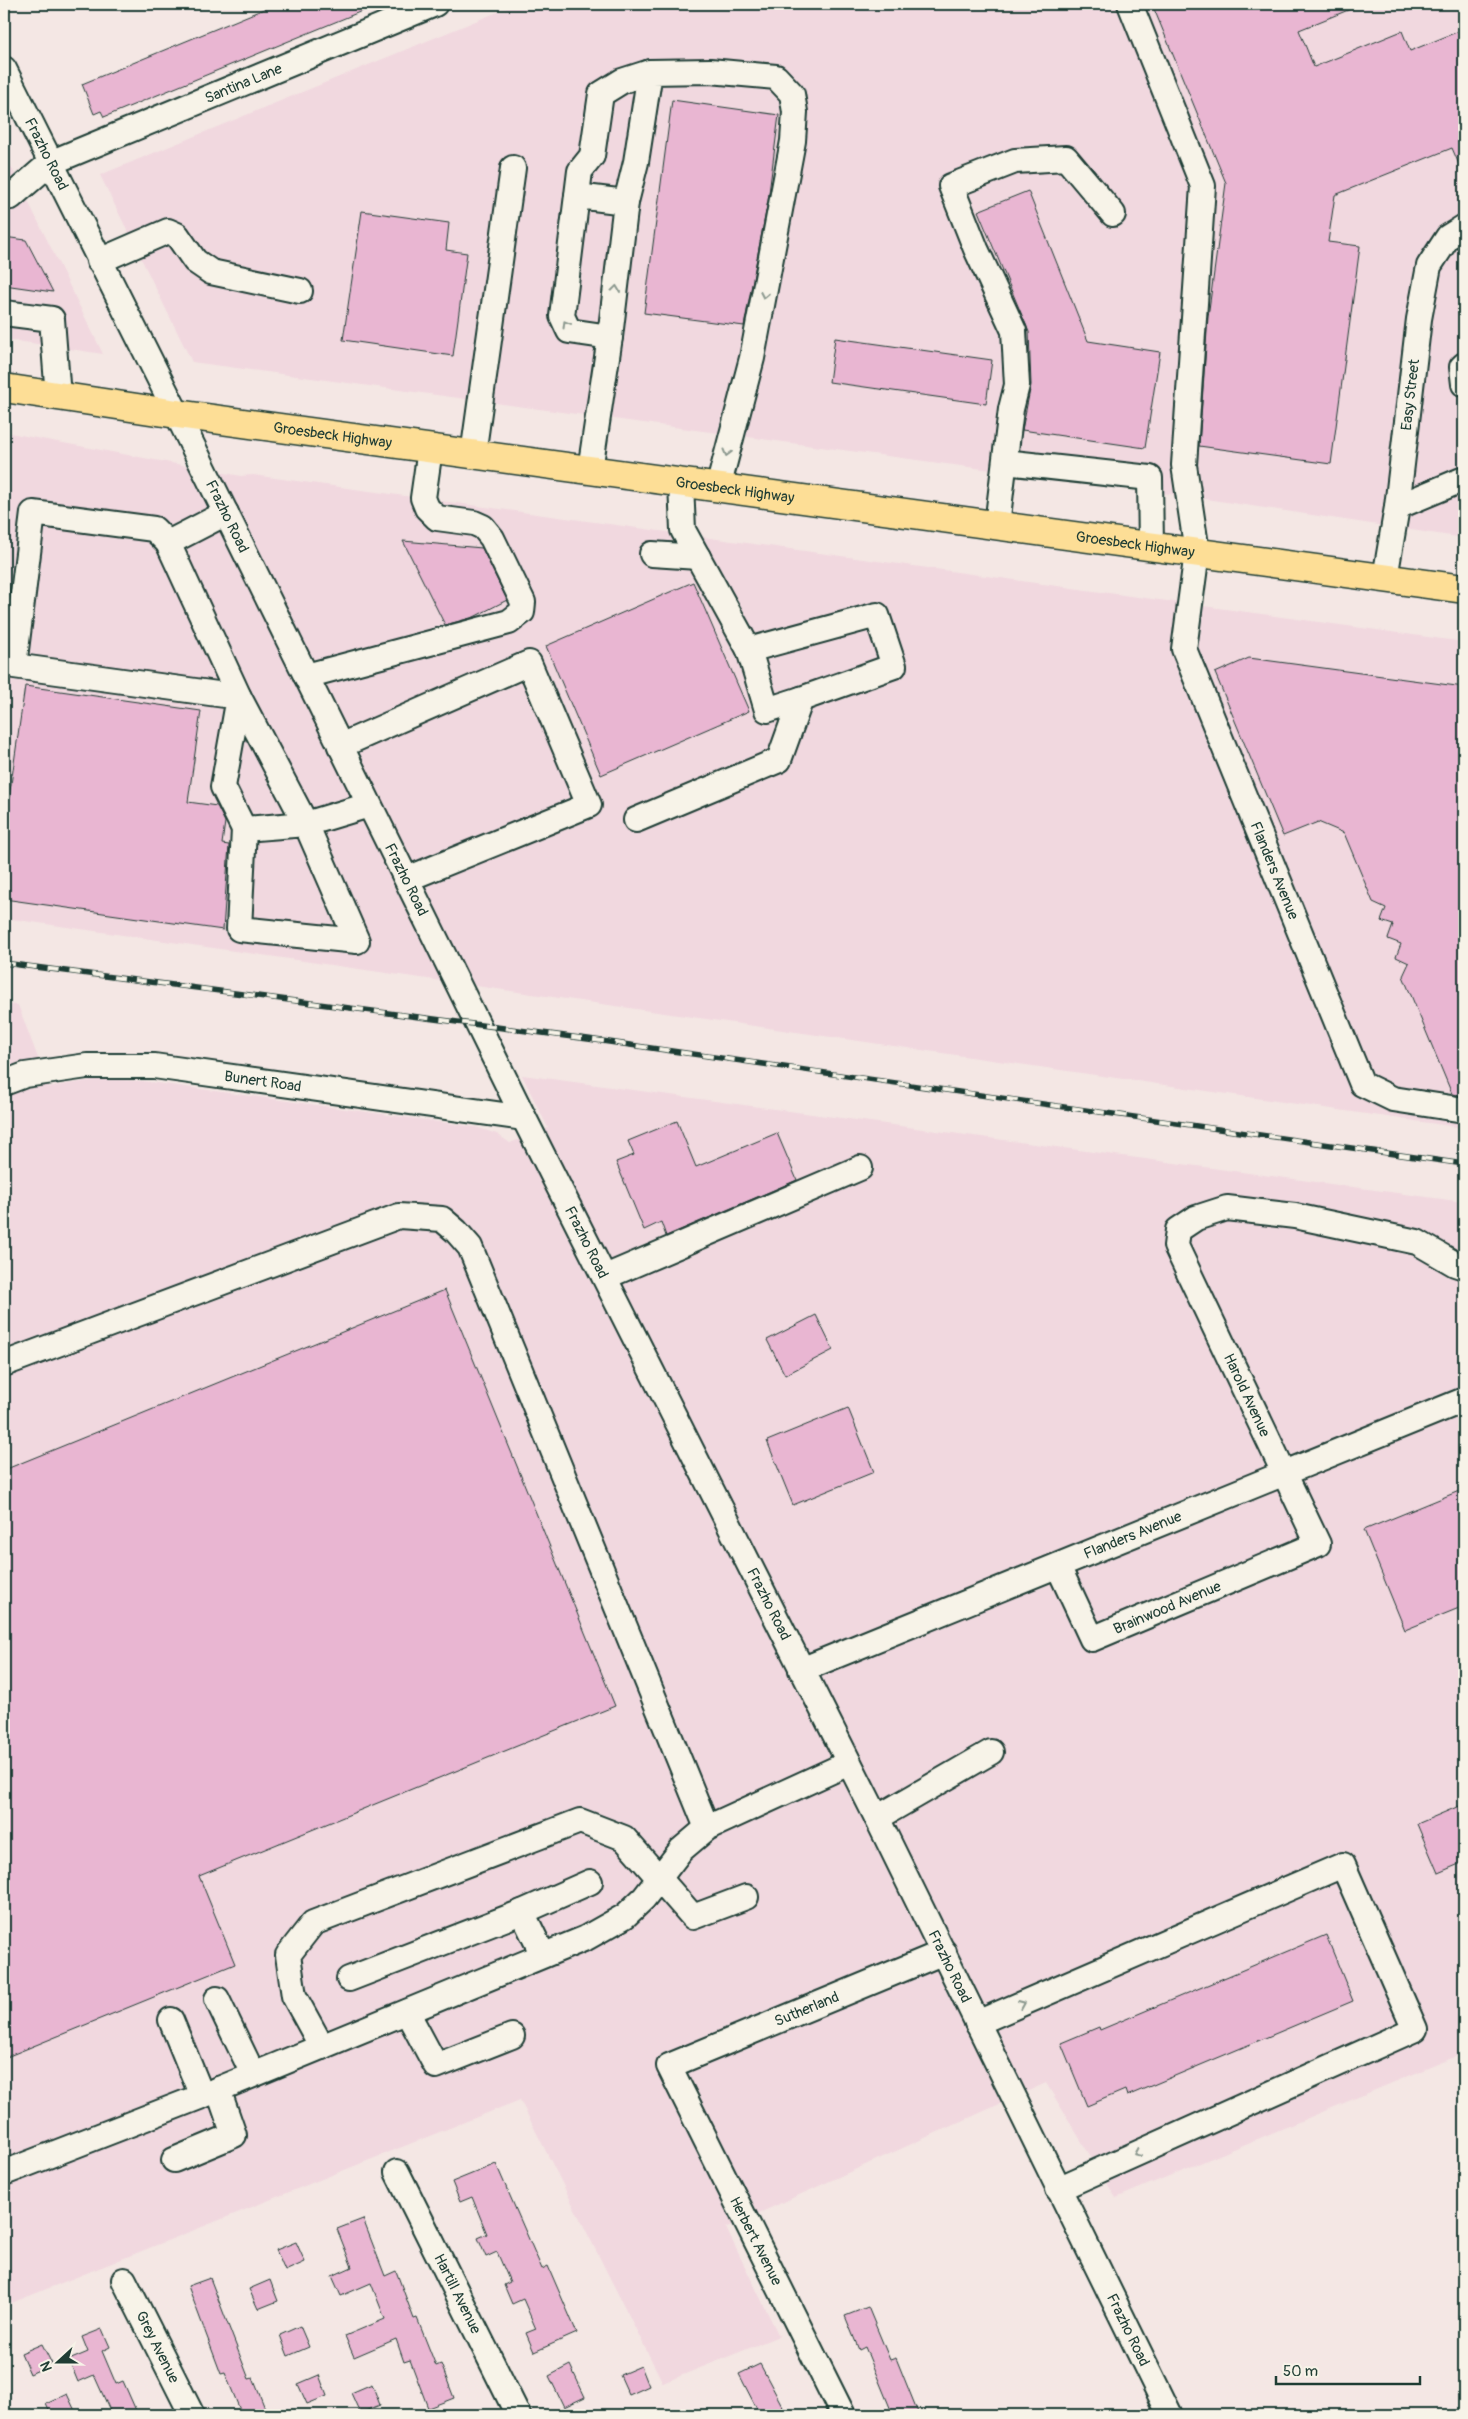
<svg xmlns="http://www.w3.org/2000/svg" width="1468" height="2419" viewBox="0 0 1468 2419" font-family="Pangolin,sans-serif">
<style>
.built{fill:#f1d8df}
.building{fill:#e9b6d2;stroke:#1f3d34}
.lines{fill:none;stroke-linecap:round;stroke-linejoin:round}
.minor-casing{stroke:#1f3d34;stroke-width:28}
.major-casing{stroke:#1f3d34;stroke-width:31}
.minor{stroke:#f7f3e8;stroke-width:24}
.major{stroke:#fdde96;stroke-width:28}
.rail-casing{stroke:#1f3d34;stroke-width:5.5}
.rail{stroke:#f7f3e8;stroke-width:4;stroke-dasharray:11;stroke-linecap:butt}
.oneway{stroke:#8b988e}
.labels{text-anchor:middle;stroke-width:4;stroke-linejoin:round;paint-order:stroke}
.street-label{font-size:15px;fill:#1f3d34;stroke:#f7f3e8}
</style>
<rect width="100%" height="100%" fill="#f4e7e4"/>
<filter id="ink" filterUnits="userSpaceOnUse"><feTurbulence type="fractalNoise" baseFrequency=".02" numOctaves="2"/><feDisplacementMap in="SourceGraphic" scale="10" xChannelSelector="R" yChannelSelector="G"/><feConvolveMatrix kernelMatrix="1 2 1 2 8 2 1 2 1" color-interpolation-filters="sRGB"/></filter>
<g filter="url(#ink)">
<g class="built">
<path d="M517,4H1464V538L1206,499L192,362L100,175Z"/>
<path d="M4,150L5,154L103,354L4,339Z"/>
<path d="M4,432L241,476L253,475L1464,642V1128L4,918Z"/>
<path d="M4,1004L18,1005L49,1087L99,1079L142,1081L476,1127L497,1134L510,1143L548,1128L522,1075L1464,1202V2053L1116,2198L1046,2083L726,2228L779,2336L663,2383L520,2100L4,2306Z"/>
</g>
<g class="building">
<path d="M276,4H379L104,117L101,111L94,114L82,84Z"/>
<path d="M1152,4H1363L1299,30L1314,67L1402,31L1410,51L1464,29V176L1452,148L1335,195L1328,242L1360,246L1331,464L1199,446L1208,317L1226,183Z"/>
<path d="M672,100L779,115L768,201L744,326L644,313Z"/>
<path d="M1028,191L1088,341L1160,352L1145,448L1022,430L1031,385L1029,332L978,211Z"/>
<path d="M362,211L449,223L446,250L467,253L453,356L343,340Z"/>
<path d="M4,237L26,240L53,292L4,285Z"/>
<path d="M835,338L992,360L986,404L829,382Z"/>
<path d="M403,541L482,548L507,600L474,617L445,625Z"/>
<path d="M693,582L749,711L601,775L546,646Z"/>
<path d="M1249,658L1464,687V1096L1452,1094L1403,976L1409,963L1396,957L1401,944L1388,939L1393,925L1381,921L1386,908L1373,902L1344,833L1318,822L1283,836L1215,673Z"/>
<path d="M25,686L201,711L188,802L217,806L225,822L222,844L229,845L223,930L4,899V833Z"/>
<path d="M677,1121L696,1167L777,1133L797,1180L666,1236L661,1222L644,1230L616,1162L634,1155L628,1141Z"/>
<path d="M445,1290L615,1706L199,1876L235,1964L4,2058V1470Z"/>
<path d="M816,1315L833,1350L785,1375L767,1340Z"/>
<path d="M848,1408L874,1472L793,1505L767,1441Z"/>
<path d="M1464,1489V1606L1405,1630L1364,1530Z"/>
<path d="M1464,1804V1862L1438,1873L1417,1824Z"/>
<path d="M1326,1935L1353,2001L1127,2096L1125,2090L1087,2106L1061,2043L1099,2027L1100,2030Z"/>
<path d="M496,2164L542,2269L548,2266L577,2333L534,2352L526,2333L536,2329L523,2299L512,2304L504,2285L510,2282L497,2252L486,2257L478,2238L487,2234L472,2197L460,2202L452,2182Z"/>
<path d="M363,2219L385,2276L396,2271L414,2319L417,2318L436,2366L441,2364L454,2398L428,2408L410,2360L404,2362L396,2339L354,2357L345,2336L385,2319L371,2283L341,2296L332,2276L352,2267L337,2229Z"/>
<path d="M296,2242L305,2262L285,2271L276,2250Z"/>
<path d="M210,2278L249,2379L253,2378L266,2411L255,2415H242L225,2373L221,2374L188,2286Z"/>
<path d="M270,2280L278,2301L258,2309L249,2289Z"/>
<path d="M868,2307L890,2360L896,2358L919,2415H893L865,2347L859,2350L845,2316Z"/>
<path d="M300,2326L309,2347L288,2356L280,2335Z"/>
<path d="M102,2329L110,2347L102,2351L116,2384L123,2381L138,2415H112L94,2375L78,2382L69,2360L88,2352L82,2337Z"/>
<path d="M42,2344L52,2364L30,2374L21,2353Z"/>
<path d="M760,2364L787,2415H760L739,2374Z"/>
<path d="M570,2365L585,2397L564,2407L549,2376Z"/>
<path d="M641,2366L649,2386L629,2395L620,2375Z"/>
<path d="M319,2375L327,2396L307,2404L298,2384Z"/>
<path d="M372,2384L380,2405L360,2413L351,2393Z"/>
<path d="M67,2394L77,2415H51L46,2404Z"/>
</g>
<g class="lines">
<defs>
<g id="minor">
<path id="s1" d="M1130,4L1203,186L1184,465L1197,552L1184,649L1362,1084L1393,1099L1464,1110"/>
<path id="s2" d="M4,69L177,414L524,1118L877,1818L1170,2415"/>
<path d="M577,196L626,202"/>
<path id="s3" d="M4,198L11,197L50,163L435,4"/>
<path d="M99,261L168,231L177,235L195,261L211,272L300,291"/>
<path d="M4,313L52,319L58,397"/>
<path d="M610,337L569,331L562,316L580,171L592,156L601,94L622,81L650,72"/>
<path d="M1464,365L1462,367L1464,384"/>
<path d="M473,455L513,168"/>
<path d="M1005,462L1150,478L1151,546"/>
<path d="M590,470L610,337L626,202L636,162L650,72L710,71L776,77L792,94L795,112L793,141L752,358L718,488"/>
<path d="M681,483L683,530L749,650L767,710L801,699"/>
<path d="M1397,507L1464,479"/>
<path d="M226,513L168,543L239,697L306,824L369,805"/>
<path d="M997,525L1011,409L1017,385L1014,331L976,249L951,186L1015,161L1066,158L1113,214"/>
<path d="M168,543L154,529L33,513L14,666L239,697L223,787L244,829"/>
<path d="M652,554L698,557"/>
<path id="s4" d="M1385,578L1397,507L1419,319L1429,266L1448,237L1464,227"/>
<path d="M306,676L509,622L522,612L523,602L492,538L483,527L474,523L437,518L427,508L423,498L430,449"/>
<path d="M340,746L529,663L589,805L407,879"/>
<path d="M636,820L779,760L801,699L894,666L877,615L749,650"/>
<path d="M306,824L357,941L239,929L244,829Z"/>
<path id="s5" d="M4,1083L25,1075L87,1066H154L524,1118"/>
<path d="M605,1277L860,1168"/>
<path d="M4,1364L399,1216L442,1219L456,1231L470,1247L707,1828"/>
<path id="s6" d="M1058,1566L1092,1639L1318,1544L1176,1246L1178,1230L1196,1218L1227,1208L1295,1216L1417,1242L1455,1264L1464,1267"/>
<path id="s7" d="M801,1670L1464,1400"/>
<path d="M877,1818L991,1752"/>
<path d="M543,1955L522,1912L590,1882"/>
<path d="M349,1979L522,1912"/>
<path d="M217,1999L253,2074"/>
<path d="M407,2012L436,2066L512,2036"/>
<path d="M171,2020L202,2096"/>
<path d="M977,2023L1343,1865L1415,2029L1058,2189"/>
<path d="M322,2047L294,1996L288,1955L313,1923L580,1821L624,1838L693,1917L746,1897"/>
<path d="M174,2160L234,2135L218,2089"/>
<path id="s8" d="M397,2172L518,2415"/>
<path d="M4,2173L202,2096L586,1938L625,1916L644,1898L681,1850L707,1828L849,1763"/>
<path id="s9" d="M124,2280L192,2415"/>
<path id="s10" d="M843,2415L669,2066L944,1952"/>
</g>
<g id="major">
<path id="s11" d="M4,388L177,414L1464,589"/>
</g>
</defs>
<use href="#minor" class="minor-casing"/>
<use href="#major" class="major-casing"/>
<use href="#minor" class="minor"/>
<use href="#major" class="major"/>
<defs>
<path id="rail" d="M4,963L588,1039L1464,1164"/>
</defs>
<use href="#rail" class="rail-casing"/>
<use href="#rail" class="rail"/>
</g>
<defs><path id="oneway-chevron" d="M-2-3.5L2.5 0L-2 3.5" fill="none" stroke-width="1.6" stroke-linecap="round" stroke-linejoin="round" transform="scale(1.25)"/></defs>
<g class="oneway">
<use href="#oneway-chevron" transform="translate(616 289) rotate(-83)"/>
<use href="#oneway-chevron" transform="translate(764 295) rotate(101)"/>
<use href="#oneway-chevron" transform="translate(566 324) rotate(-121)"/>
<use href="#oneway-chevron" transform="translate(727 453) rotate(105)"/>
<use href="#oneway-chevron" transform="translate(1022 2004) rotate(-23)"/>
<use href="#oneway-chevron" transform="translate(1137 2153) rotate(156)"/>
</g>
</g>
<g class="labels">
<g class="street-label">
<text dy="5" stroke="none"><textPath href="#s3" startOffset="268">Santina Lane</textPath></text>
<text dy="5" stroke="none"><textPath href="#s2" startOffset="95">Frazho Road</textPath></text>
<text dy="5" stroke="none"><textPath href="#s4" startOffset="185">Easy Street</textPath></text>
<text dy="5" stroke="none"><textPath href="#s11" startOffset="332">Groesbeck Highway</textPath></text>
<text dy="5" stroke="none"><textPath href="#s11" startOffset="738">Groesbeck Highway</textPath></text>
<text dy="5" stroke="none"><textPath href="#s2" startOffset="500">Frazho Road</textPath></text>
<text dy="5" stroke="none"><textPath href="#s11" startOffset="1142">Groesbeck Highway</textPath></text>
<text dy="5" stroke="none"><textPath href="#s1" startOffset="901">Flanders Avenue</textPath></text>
<text dy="5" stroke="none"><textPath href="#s2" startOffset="905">Frazho Road</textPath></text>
<text dy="5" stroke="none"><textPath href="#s5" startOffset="262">Bunert Road</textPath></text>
<text dy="5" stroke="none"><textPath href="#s2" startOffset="1310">Frazho Road</textPath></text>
<text transform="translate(1247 1395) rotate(65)" y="5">Harold Avenue</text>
<text dy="5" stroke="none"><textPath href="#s7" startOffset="358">Flanders Avenue</textPath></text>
<text dy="5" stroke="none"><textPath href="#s2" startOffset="1715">Frazho Road</textPath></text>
<text dy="5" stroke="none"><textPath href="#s6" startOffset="162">Brainwood Avenue</textPath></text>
<text dy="5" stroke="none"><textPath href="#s2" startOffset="2120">Frazho Road</textPath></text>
<text dy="5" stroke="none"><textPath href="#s10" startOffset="539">Sutherland</textPath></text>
<text transform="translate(756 2241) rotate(63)" y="5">Herbert Avenue</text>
<text dy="5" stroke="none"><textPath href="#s8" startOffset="136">Hartill Avenue</textPath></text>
<text dy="5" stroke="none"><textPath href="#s2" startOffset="2525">Frazho Road</textPath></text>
<text dy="5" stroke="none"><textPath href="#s9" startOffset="75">Grey Avenue</textPath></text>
</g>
</g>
<rect width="1468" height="2419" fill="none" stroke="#f7f3e8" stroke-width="20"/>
<rect x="10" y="10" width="1448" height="2399" fill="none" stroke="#1f3d34" stroke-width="2" filter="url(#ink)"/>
<g transform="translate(58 2362) rotate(249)" stroke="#f7f3e8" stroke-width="4" paint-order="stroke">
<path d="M0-4L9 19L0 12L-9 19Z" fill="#1f3d34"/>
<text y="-8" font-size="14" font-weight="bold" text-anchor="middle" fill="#1f3d34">N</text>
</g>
<path d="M1276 2376v8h144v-8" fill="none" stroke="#1f3d34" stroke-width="2.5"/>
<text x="1283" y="2376" font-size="15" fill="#1f3d34" stroke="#f7f3e8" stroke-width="4" paint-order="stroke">50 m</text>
</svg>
